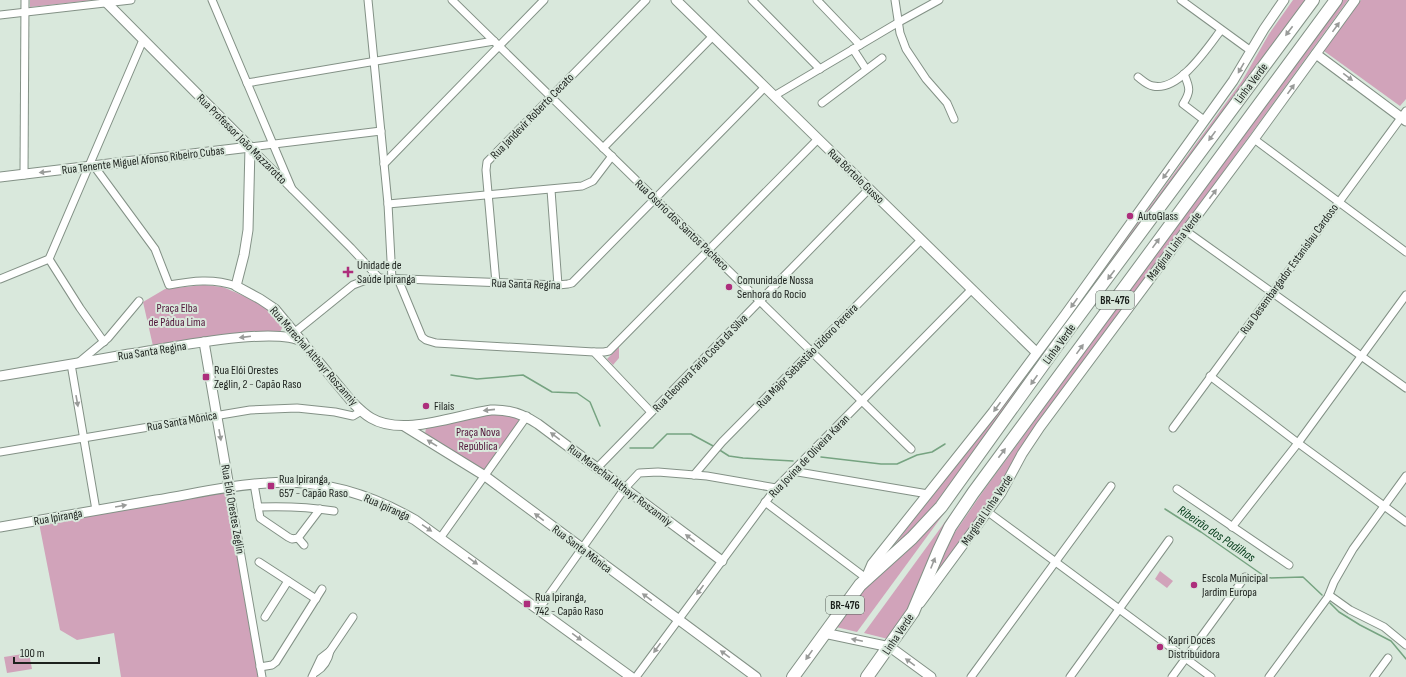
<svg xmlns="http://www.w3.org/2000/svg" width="1406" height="677" viewBox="0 0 1406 677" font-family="'Sofia Sans Condensed',sans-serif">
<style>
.green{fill:#d1a3ba}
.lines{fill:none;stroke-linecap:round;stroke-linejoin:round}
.stream{stroke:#76a381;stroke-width:1.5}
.street-casing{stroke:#839186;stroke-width:9}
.secondary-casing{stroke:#839186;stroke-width:11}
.highway-casing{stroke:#839186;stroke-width:14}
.street{stroke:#fff;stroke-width:7}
.secondary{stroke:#fff;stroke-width:9}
.highway{stroke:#fff;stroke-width:12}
.oneway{fill:#999b99}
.poi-dot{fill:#ad2e7c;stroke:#d9e8dc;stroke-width:1.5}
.labels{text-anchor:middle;stroke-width:4;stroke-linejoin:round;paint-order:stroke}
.shield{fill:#d9e8dc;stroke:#555d56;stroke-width:1}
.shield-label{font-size:11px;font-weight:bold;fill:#1c211d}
.street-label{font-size:12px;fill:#1c211d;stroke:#d9e8dc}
.poi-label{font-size:12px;fill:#1c211d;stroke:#d9e8dc;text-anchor:start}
.park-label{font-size:12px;fill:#52153a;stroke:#d9e8dc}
.water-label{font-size:13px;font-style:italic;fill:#09401f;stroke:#d9e8dc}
</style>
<rect width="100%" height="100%" fill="#d9e8dc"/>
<g class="green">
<path d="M30,0H94L30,7Z"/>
<path d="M1293,0H1307L938,504L911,532L878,561L892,546L896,543L959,460L1008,400L1242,81L1269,34Z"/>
<path d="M1342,0H1348L1132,298L1016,455L1003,482L984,513L935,576L947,544L984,490Z"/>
<path d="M1361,0H1406V99L1400,106L1324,51Z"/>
<path d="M204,285C210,286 217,286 222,287C234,291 293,316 280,332L153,346L143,302L165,289Z"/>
<path d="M619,347V358L613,365L607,359Z"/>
<path d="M491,413L517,416L519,422L484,471L425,434L426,428Z"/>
<path d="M226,491L258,677H121L114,633L77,640L60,630L39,523Z"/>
<path d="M943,510L945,512L857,632L836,627L864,588Z"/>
<path d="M950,515L952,517L909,608L888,639L864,633Z"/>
<path d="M1160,571L1173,581L1167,588L1155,579Z"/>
<path d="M29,653L32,669L7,673L4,657Z"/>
</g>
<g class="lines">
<g class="stream">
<path d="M451,375L477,379L523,375L552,392L577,393L590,402L600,426"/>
<path d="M630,448H653L667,434H691L715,447"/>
<path d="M718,449L729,456L743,458L793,461"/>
<path d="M821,457L881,464H897L917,455L932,452L945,444"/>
<path d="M1165,509L1201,532L1267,578L1303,577L1322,595"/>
<path d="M1330,603L1339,612L1360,625L1391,641L1406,659"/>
</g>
<defs>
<g id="street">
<path d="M212,0L292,189"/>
<path d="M368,0L388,204L392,279"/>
<path d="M452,0L911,449"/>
<path d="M752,0L820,69"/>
<path d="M817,0L860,45"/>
<path d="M895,0L900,33L906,49L926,79L947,103L954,119"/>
<path d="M1181,0L1251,51"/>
<path d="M0,15L131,0"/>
<path d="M853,49L866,69"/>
<path d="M1184,74C1190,88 1191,91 1183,104L1204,120"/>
<path d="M1138,77C1142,80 1147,85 1153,86C1179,92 1208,47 1221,30"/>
<path d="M247,83L494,41"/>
<path d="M774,96L899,22L939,0"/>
<path d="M822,103L882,58"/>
<path d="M1254,139L1406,252"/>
<path d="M250,147L351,248L379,278"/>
<path d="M250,147L381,131"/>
<path d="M603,148L713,36"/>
<path d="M384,164L544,0"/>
<path d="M94,166L155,249L169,285C192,281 213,278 236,286"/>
<path d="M24,175L25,0"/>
<path d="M551,190L558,285"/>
<path d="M388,204L582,186L593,181L612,156"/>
<path d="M1186,231L1406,388"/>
<path d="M49,259L80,308L104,342"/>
<path d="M0,279L49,259L143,40"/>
<path d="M398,279L422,337L426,340L436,343L594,352L651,412"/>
<path d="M496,283L486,170L487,162L646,0"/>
<path d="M295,332L353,285L366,280L379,278L558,285L568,284L572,283L765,87"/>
<path d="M594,352H604L609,351L818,139"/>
<path d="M78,363L108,338L139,301"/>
<path d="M71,364L96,510"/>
<path d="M1210,376L1298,443L1406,522"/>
<path d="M1173,428L1406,111"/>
<path d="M0,452L250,410L297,408L335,412L353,416L358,413V408"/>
<path d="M597,468L869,189"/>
<path d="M792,471L928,494"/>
<path d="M694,475L722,442L921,240"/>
<path d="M254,484L260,518L288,537L292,539L298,538L320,509"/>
<path d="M229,487L262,677"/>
<path d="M1177,489L1289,565"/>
<path d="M765,502L866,578"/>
<path d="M258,507C284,506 309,507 334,511"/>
<path d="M988,512L1211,677"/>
<path d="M1232,527L1298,443L1406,295"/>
<path d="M441,537L527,416"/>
<path d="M298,538L304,545"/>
<path d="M259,562L316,599"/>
<path d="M1329,595L1350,610L1384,627L1406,645"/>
<path d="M539,609L625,488L639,473L658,472L707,476L776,488"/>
<path d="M265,617L288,581"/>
<path d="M260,667L272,665L276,662L322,589"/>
<path d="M316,672C324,667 328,661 330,651"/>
<path d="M312,677L321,658L330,651L353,617"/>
<path d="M636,677L776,488L972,289"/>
<path d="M971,677L1111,486"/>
<path d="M1070,677L1169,540"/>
<path d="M1172,677L1245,577"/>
<path d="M1269,677L1328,597L1334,582L1353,549L1406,476"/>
<path d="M1374,677L1388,658"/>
</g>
<g id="secondary">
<path d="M104,0L250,147"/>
<path d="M676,0L1036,352"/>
<path d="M1316,54L1406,121"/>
<path d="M250,147L248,230L244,255L236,286L260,299L275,309L352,402C358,408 364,414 371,418C403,437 456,415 491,410C509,409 523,414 538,424L722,561"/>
<path d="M0,177L250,147"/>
<path d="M204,342L229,487"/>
<path d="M0,376C43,369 86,362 129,354C164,349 276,325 303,342"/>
<path d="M404,426L485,476L756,677"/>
<path d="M0,527C52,518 104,509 156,500C193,494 230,485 267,483C319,479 370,494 415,520L631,677"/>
<path d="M866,578L872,564L993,412L1065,315L1233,81L1264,29L1284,0"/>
<path d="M920,603L1001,493L1022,454L1040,427L1254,139L1355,0"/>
<path d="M824,633L890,647L931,677"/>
</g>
<g id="highway">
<path d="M793,677L860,585L912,538L941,507L1066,333L1313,0"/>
<path d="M867,677L913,612L939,550L950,527L973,493L1336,0"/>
</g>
</defs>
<use href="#street" class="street-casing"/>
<use href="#secondary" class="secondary-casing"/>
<use href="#highway" class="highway-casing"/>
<use href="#street" class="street"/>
<use href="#secondary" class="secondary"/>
<use href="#highway" class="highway"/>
</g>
<defs><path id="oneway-solid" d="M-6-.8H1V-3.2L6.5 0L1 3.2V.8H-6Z"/></defs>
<g class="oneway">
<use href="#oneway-solid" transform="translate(1336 27) rotate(-54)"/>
<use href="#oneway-solid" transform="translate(1289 31) rotate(127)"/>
<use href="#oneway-solid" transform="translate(1241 68) rotate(120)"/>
<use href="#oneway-solid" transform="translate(1348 77) rotate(37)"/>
<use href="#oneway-solid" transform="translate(1291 89) rotate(-54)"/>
<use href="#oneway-solid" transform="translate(1212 136) rotate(126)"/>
<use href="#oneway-solid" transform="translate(45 172) rotate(173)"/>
<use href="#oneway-solid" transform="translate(1166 174) rotate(126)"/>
<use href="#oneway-solid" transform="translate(1213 194) rotate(-53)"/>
<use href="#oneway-solid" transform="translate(1156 243) rotate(-54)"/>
<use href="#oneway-solid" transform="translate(1111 275) rotate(127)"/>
<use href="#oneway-solid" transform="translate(1074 303) rotate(125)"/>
<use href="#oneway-solid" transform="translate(245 337) rotate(173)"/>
<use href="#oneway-solid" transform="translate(1080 349) rotate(-54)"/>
<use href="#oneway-solid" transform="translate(1034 380) rotate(125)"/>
<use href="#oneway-solid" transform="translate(77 401) rotate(80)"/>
<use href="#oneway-solid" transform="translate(997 407) rotate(126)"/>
<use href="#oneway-solid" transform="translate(489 410) rotate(174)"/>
<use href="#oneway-solid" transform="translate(220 435) rotate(80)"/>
<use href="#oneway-solid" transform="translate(555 436) rotate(-143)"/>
<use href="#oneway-solid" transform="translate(432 443) rotate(-148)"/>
<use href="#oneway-solid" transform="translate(1002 453) rotate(-53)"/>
<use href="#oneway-solid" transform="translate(121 506) rotate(-10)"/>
<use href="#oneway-solid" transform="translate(539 517) rotate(-143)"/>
<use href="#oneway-solid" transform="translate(427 528) rotate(34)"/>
<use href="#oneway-solid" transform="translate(690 538) rotate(-143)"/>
<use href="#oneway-solid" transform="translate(473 561) rotate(36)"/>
<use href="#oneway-solid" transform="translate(933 563) rotate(-68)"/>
<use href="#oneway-solid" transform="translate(700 590) rotate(126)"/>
<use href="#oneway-solid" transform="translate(647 597) rotate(-144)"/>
<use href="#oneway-solid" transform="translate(577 637) rotate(36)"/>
<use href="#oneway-solid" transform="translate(857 640) rotate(-168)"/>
<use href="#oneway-solid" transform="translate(657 648) rotate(126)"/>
<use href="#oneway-solid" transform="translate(725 654) rotate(-144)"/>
<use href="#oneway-solid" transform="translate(809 655) rotate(125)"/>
<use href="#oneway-solid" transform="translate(910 662) rotate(-144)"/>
</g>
<g class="poi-dot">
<circle cx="1130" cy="216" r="4"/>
<path d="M346 266h4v4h4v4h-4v4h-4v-4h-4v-4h4z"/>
<circle cx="729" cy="287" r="4"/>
<rect x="202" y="373" width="8" height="8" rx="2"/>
<circle cx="426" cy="406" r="4"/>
<rect x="267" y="482" width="8" height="8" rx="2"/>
<circle cx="1194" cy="585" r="4"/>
<rect x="523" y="600" width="8" height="8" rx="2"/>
<circle cx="1160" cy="647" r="4"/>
</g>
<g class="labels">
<g class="shield">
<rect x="1096" y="291" width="38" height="18" rx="3"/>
<rect x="826" y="596" width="38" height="18" rx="3"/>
</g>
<g class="shield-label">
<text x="1115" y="304">BR-476</text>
<text x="845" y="609">BR-476</text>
</g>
<g class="street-label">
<text transform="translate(1251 83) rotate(-53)" y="4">Linha Verde</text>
<text transform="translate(532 116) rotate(-46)" y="4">Rua Jandevir Roberto Cecato</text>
<text transform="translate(242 139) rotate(45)" y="4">Rua Professor João Mazzarotto</text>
<text transform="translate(143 160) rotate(-7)" y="4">Rua Tenente Miguel Afonso Ribeiro Cubas</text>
<text transform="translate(856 176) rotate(44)" y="4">Rua Bôrtolo Gusso</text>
<text transform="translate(682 225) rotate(44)" y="4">Rua Osório dos Santos Pacheco</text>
<text transform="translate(1174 246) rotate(-53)" y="4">Marginal Linha Verde</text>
<text transform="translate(1289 269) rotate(-54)" y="4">Rua Desembargador Estanislau Cardoso</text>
<text transform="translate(526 284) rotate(2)" y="4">Rua Santa Regina</text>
<text transform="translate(1059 344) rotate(-54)" y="4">Linha Verde</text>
<text transform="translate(152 351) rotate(-9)" y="4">Rua Santa Regina</text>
<text transform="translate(314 356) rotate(49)" y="4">Rua Marechal Althayr Roszanniy</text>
<text transform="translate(807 356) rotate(-46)" y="4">Rua Major Sebastião Izidoro Pereira</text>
<text transform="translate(700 363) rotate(-46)" y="4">Rua Eleonora Faria Costa da Silva</text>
<text transform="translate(182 421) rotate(-10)" y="4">Rua Santa Mônica</text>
<text transform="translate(809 456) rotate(-46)" y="4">Rua Jovina de Oliveira Karan</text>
<text transform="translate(620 485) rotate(37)" y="4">Rua Marechal Althayr Roszanniy</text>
<text transform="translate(387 507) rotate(24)" y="4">Rua Ipiranga</text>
<text transform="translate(233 509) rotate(80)" y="4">Rua Elói Orestes Zeglin</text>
<text transform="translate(987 510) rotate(-56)" y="4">Marginal Linha Verde</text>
<text transform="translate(58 517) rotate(-10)" y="4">Rua Ipiranga</text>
<text transform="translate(582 549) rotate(37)" y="4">Rua Santa Mônica</text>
<text transform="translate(898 634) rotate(-56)" y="4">Linha Verde</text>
</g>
<g class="poi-label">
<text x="1138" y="220">AutoGlass</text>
<text x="357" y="269">Unidade de<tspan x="357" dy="14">Saúde Ipiranga</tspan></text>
<text x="737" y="284">Comunidade Nossa<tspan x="737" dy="14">Senhora do Rocio</tspan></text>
<text x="214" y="374">Rua Elói Orestes<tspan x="214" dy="14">Zeglin, 2 - Capão Raso</tspan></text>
<text x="434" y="410">Filais</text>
<text x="279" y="483">Rua Ipiranga,<tspan x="279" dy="14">657 - Capão Raso</tspan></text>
<text x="1202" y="582">Escola Municipal<tspan x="1202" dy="14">Jardim Europa</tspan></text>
<text x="535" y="601">Rua Ipiranga,<tspan x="535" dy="14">742 - Capão Raso</tspan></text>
<text x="1168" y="644">Kapri Doces<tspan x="1168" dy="14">Distribuidora</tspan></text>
</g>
<g class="park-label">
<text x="177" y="312">Praça Elba<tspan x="177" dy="14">de Pádua Lima</tspan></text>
<text x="478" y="436">Praça Nova<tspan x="478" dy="14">República</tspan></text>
</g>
<g class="water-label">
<text transform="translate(1217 533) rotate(34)" y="5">Ribeirão dos Padilhas</text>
</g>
</g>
<path d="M14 657v6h85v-6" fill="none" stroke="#1c211d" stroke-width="2"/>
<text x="20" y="657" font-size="12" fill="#1c211d" stroke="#d9e8dc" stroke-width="3" paint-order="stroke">100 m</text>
</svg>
